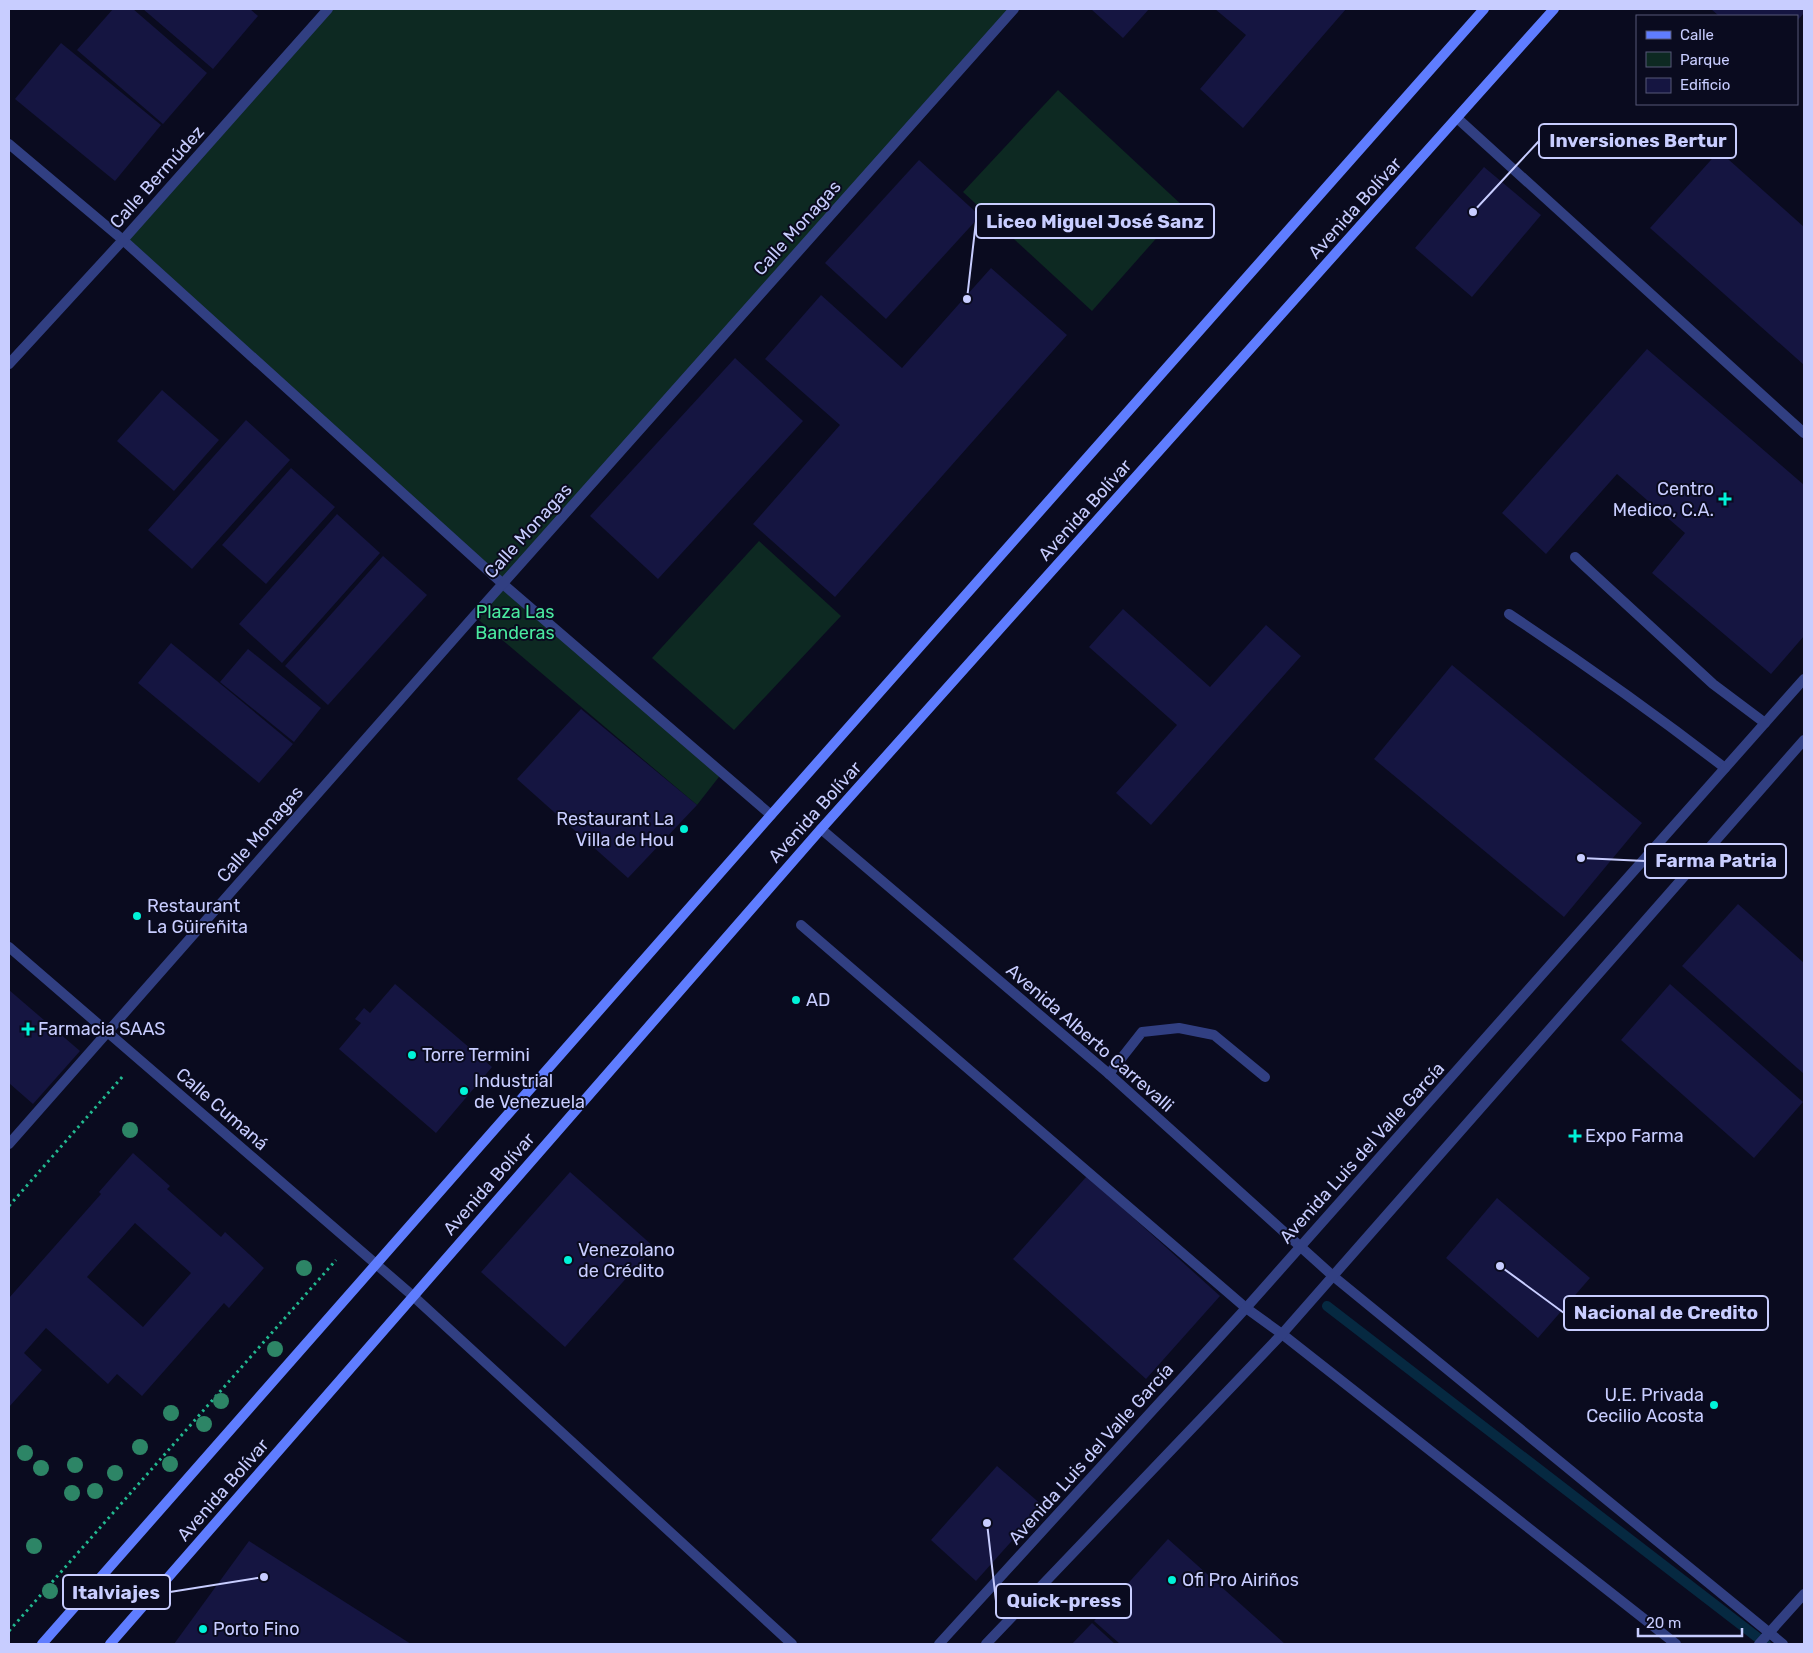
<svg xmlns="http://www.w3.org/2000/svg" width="1813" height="1653" viewBox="0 0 1813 1653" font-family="Rubik,sans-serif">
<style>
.green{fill:#0d2922}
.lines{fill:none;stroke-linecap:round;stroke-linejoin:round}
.stream{stroke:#062941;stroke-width:10}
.building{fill:#151541;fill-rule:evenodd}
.path{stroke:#22b990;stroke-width:3;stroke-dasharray:2.5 4;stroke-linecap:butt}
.lane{stroke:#313f82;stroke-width:10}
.street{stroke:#313f82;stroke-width:10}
.secondary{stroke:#5f7dff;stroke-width:10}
.tree{fill:#2d8566}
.poi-dot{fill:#00f3d8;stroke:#0a0b1f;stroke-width:2}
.labels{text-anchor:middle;stroke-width:4;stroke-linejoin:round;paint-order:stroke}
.street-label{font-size:18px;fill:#c8cdff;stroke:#0a0b1f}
.poi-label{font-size:18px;fill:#c8cdff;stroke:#0a0b1f;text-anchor:start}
.park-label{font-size:18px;fill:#4ae9a0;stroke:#0a0b1f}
.leader{fill:none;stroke:#c8cdff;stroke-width:2}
.callout-dot{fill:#c8cdff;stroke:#0a0b1f;stroke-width:2}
.callout{fill:#0a0b1f;stroke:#c8cdff;stroke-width:2}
.callout-label{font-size:19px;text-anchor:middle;font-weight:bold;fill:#c8cdff}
</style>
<rect width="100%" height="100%" fill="#0a0b1f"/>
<g class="green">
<path d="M326,9H1014L503,583L722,773L697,805L474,616L502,584L123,240Z"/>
<path d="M1058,90L1184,207L1092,311L963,192Z"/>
<path d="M759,541L841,616L734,730L652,658Z"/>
</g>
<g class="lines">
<path class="stream" d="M1327,1306L1766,1644"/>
</g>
<g class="building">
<path d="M113,9H133L207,73L163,124L77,50Z"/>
<path d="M143,9H250L258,16L213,69Z"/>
<path d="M1091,9H1149L1123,38Z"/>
<path d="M1215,9H1346L1243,128L1200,89L1246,35Z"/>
<path d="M1711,9H1804V13L1797,21V16H1719Z"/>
<path d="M61,43L161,125L115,181L15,99Z"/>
<path d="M1719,151L1804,227V365L1650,228Z"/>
<path d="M919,160L980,216L886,319L825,263Z"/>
<path d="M1484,167L1541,215L1472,297L1415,248Z"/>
<path d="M991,268L1067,335L835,597L753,524L840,425L765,359L821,295L902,368Z"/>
<path d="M1647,349L1804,485V636L1771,674L1652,573L1685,533L1617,474L1546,554L1502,513Z"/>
<path d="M735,358L803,421L658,579L590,516Z"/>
<path d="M162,390L219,440L174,491L117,441Z"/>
<path d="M246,420L290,460L192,569L148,530Z"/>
<path d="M291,468L335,507L266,584L222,545Z"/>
<path d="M337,514L380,553L282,663L239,624Z"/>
<path d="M383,556L427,595L328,705L285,666Z"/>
<path d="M1123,609L1210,687L1266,625L1301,656L1151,825L1116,793L1177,725L1089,647Z"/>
<path d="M171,643L293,744L259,783L138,683Z"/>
<path d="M248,649L321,708L294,742L220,682Z"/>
<path d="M1452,665L1642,823L1564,917L1374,759Z"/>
<path d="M581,709L697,805L628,878L517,779Z"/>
<path d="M1738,904L1804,963V1074L1682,966Z"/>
<path d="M395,984L492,1067L436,1133L339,1049L361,1023L355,1019L364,1008L370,1013Z"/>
<path d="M1670,984L1803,1102L1754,1158L1621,1040Z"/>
<path d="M9,990L80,1051L33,1104L9,1083Z"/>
<path d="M133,1153L170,1186L167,1189L221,1237L225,1232L264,1268L229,1308L224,1303L142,1396L117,1374L108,1384L46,1328L24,1353L42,1370L9,1407V1298L101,1194L99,1192ZM135,1223L191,1273L143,1327L87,1277Z"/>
<path d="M570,1172L654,1247L565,1347L481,1272Z"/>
<path d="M1087,1176L1220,1296L1146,1379L1013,1259Z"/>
<path d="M1497,1198L1590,1278L1538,1338L1446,1258Z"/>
<path d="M997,1466L1043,1506L976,1581L931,1540Z"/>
<path d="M1168,1539L1285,1644H1120L1094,1621Z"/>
<path d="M249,1541L411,1644H174Z"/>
<path d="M1092,1623L1115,1644H1072Z"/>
</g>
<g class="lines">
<g class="path">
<path d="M9,1206L123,1076"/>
<path d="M9,1631L336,1260"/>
</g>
<g class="lane">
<path d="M1575,557L1713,684L1765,723"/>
<path d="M1509,614C1583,663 1655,714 1725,768"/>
<path d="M1109,1074L1142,1032L1179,1028L1214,1035L1265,1077"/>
</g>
<g class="street">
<path d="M1457,118L1804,433"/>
<path d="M9,144L123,240L503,584L771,815"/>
<path d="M9,364L123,240L328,9"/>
<path d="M821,829L1109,1074L1333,1276L1783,1644"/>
<path d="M801,925L1246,1308L1282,1334L1676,1644"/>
<path d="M9,947L413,1296L792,1644"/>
<path d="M9,1144L474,616L1014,9"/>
<path d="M939,1644L1246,1308L1804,679"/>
<path d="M986,1644L1282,1334L1804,740"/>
<path d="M1759,1644L1804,1594"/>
</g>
<g class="secondary">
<path d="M42,1644L771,815L1484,9"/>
<path d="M110,1644L821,829L1554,9"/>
</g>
</g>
<g class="tree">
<circle cx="130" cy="1130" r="8"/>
<circle cx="304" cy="1268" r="8"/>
<circle cx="275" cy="1349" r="8"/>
<circle cx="221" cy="1401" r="8"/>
<circle cx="171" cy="1413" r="8"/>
<circle cx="204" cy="1424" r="8"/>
<circle cx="140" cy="1447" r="8"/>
<circle cx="25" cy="1453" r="8"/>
<circle cx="170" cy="1464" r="8"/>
<circle cx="75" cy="1465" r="8"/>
<circle cx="41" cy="1468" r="8"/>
<circle cx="115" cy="1473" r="8"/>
<circle cx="95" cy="1491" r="8"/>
<circle cx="72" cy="1493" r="8"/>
<circle cx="34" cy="1546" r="8"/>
<circle cx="50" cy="1591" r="8"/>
</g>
<g class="poi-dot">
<path d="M1722.5 491.5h5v5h5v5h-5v5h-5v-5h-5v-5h5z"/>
<circle cx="684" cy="829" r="5"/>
<circle cx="137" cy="916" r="5"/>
<circle cx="796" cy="1000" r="5"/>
<path d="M25.5 1021.5h5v5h5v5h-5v5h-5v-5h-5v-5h5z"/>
<circle cx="412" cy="1055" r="5"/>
<circle cx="464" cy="1091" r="5"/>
<path d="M1572.5 1128.5h5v5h5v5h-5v5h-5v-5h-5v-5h5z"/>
<circle cx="568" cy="1260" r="5"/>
<circle cx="1714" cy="1405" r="5"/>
<circle cx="1172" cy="1580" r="5"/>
<circle cx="203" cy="1629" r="5"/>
</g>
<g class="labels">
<g class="street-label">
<text transform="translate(157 177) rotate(-48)" y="6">Calle Bermúdez</text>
<text transform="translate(1355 208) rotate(-48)" y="6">Avenida Bolívar</text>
<text transform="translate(797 228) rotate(-48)" y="6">Calle Monagas</text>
<text transform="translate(1085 510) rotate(-48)" y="6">Avenida Bolívar</text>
<text transform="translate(528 531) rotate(-48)" y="6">Calle Monagas</text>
<text transform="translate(815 812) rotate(-48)" y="6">Avenida Bolívar</text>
<text transform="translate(260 834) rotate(-49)" y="6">Calle Monagas</text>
<text transform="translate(1090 1038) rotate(41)" y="6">Avenida Alberto Carrevalli</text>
<text transform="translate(222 1109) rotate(41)" y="6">Calle Cumaná</text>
<text transform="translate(1362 1153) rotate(-48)" y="6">Avenida Luis del Valle García</text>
<text transform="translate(489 1184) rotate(-49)" y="6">Avenida Bolívar</text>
<text transform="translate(1091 1454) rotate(-48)" y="6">Avenida Luis del Valle García</text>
<text transform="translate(223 1490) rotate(-49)" y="6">Avenida Bolívar</text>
</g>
<g class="poi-label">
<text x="1714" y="495" text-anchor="end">Centro<tspan x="1714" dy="21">Medico, C.A.</tspan></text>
<text x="674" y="825" text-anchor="end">Restaurant La<tspan x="674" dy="21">Villa de Hou</tspan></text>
<text x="147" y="912">Restaurant<tspan x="147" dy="21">La Güireñita</tspan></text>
<text x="806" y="1006">AD</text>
<text x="38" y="1035">Farmacia SAAS</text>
<text x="422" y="1061">Torre Termini</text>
<text x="474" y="1087">Industrial<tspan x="474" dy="21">de Venezuela</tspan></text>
<text x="1585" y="1142">Expo Farma</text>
<text x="578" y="1256">Venezolano<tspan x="578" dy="21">de Crédito</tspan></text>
<text x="1704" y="1401" text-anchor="end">U.E. Privada<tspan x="1704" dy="21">Cecilio Acosta</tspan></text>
<text x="1182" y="1586">Ofi Pro Airiños</text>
<text x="213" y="1635">Porto Fino</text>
</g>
<g class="park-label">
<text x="515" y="618">Plaza Las<tspan x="515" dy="21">Banderas</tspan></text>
</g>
</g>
<path class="leader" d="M1473 212L1539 141M967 299L976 221M1581 858L1645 861M1500 1266L1564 1313M264 1577L170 1592M987 1523L996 1601"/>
<g class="callout-dot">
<circle cx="1473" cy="212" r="5"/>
<circle cx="967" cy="299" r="5"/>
<circle cx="1581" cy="858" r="5"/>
<circle cx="1500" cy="1266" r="5"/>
<circle cx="264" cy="1577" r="5"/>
<circle cx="987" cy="1523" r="5"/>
</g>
<g class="callout">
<rect x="1539" y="124" width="197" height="34" rx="5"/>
<rect x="976" y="204" width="238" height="34" rx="5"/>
<rect x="1645" y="844" width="141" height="34" rx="5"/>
<rect x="1564" y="1296" width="204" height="34" rx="5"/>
<rect x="63" y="1575" width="107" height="34" rx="5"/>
<rect x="996" y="1584" width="135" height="34" rx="5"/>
</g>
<g class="callout-label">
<text x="1638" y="147">Inversiones Bertur</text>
<text x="1095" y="228">Liceo Miguel José Sanz</text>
<text x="1716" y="867">Farma Patria</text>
<text x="1666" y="1319">Nacional de Credito</text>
<text x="116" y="1599">Italviajes</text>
<text x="1064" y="1607">Quick-press</text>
</g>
<rect width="1813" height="1653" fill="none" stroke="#c8cdff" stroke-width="20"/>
<rect x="1636" y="15" width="162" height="90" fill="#0a0b1f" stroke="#565979"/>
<rect x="1646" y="31" width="25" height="8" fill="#5f7dff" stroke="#565979"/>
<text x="1680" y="40" font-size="15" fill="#c8cdff">Calle</text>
<rect x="1646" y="52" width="25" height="15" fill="#0d2922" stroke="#565979"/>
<text x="1680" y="65" font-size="15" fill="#c8cdff">Parque</text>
<rect x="1646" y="78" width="25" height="15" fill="#151541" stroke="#565979"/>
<text x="1680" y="90" font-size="15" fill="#c8cdff">Edificio</text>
<path d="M1638 1628v8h104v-8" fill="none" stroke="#c8cdff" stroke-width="2.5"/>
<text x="1646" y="1628" font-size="15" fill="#c8cdff" stroke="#0a0b1f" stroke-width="4" paint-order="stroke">20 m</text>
</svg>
